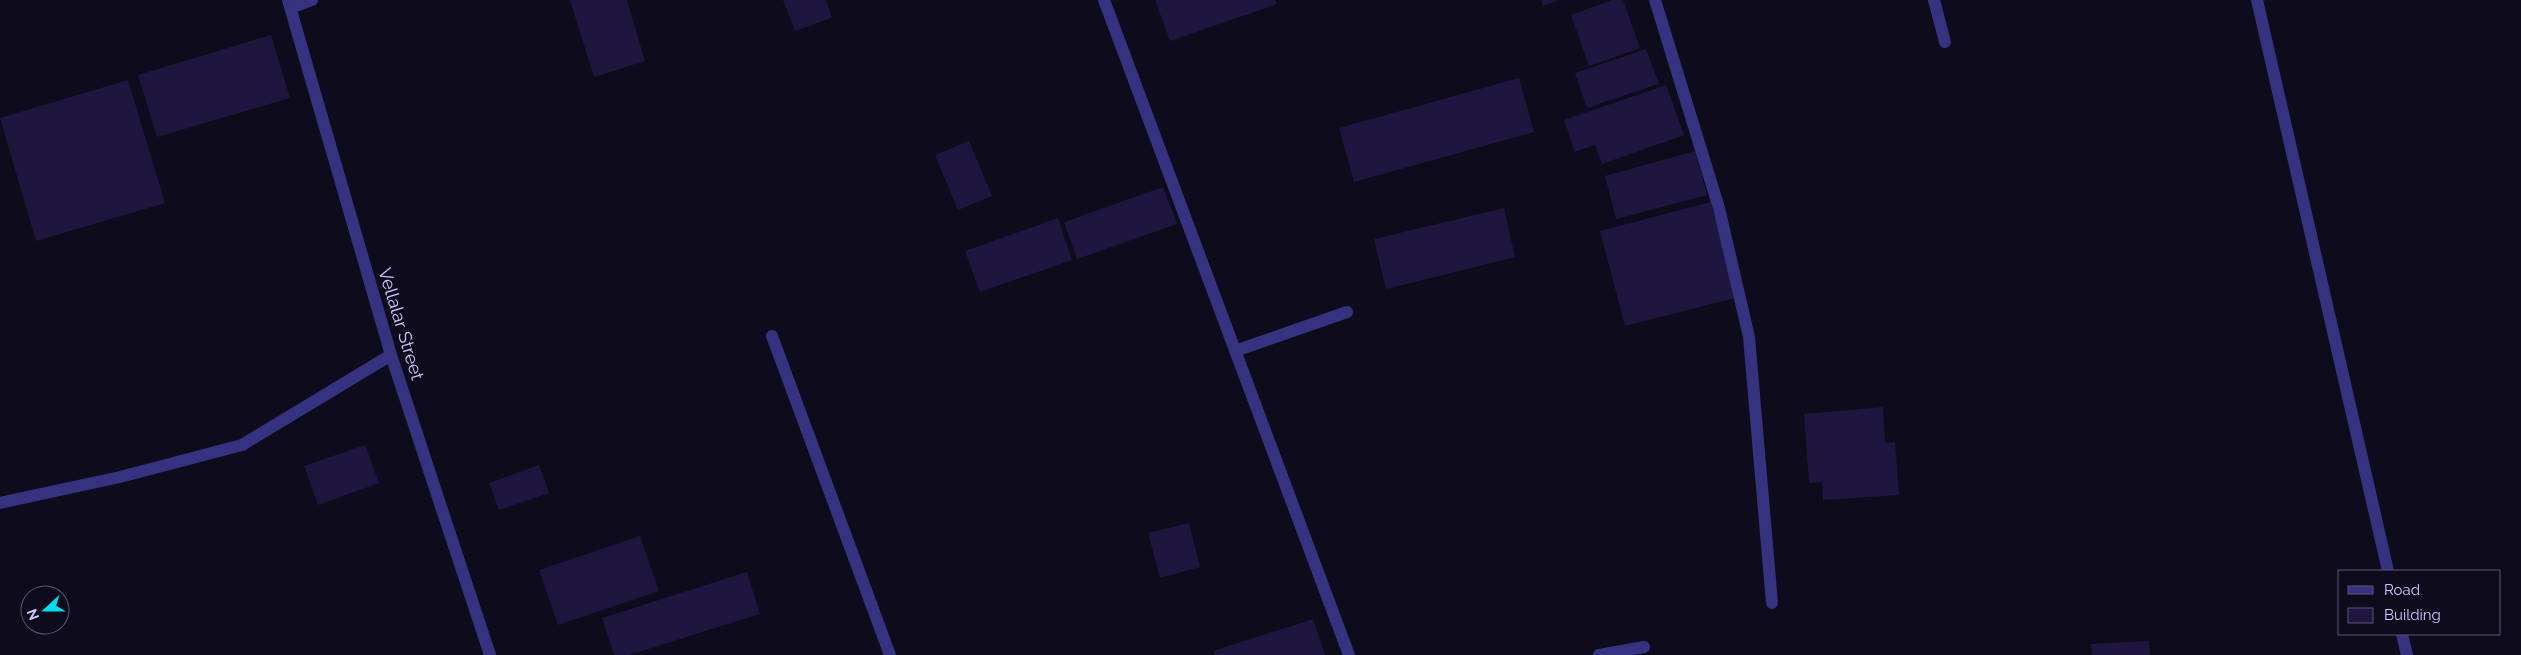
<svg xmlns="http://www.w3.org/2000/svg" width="2521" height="655" viewBox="0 0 2521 655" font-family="Raleway,sans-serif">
<rect width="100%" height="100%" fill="#0e0b1d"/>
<!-- building -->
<path fill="#1e163f" d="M570,0H627L645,61L594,77Z
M783,0H826L832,18L795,31Z
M1155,0H1275L1277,4L1170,41Z
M1541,0H1559L1543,6Z
M1612,0H1623L1640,48L1589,66L1571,15Z
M271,35L290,98L157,137L138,75Z
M1646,49L1659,84L1587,108L1575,73Z
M1519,78L1534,132L1354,182L1339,128Z
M128,80L165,203L36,241L0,118Z
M1666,85L1684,135L1602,164L1595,145L1575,152L1564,120Z
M969,141L992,196L958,210L935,155Z
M1695,151L1707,195L1616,219L1605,176Z
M1163,187L1177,224L1077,259L1064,222Z
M1711,202L1735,298L1625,326L1600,231Z
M1504,208L1515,257L1386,289L1374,239Z
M1058,218L1072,260L980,292L965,251Z
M1883,407L1885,443L1895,442L1899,495L1823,500L1822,482L1809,483L1804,414Z
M365,445L379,483L318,505L304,466Z
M539,465L549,493L499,510L489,483Z
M1189,523L1200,567L1160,578L1148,533Z
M640,536L659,591L558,625L539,570Z
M747,572L760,614L629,655H614L602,618Z
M1313,619L1325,655H1215L1213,651Z
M2149,641L2150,655H2092L2091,644Z"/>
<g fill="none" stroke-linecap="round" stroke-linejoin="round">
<!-- minor -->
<path stroke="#35337f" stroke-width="12" d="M288,0L391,355L490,655
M1104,0L1349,655
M1655,0L1719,208L1749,337L1772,603
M1934,0L1945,42
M2257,0L2388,571
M291,8L312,0
M772,336L890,655
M1235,351L1347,312
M0,503L120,477L242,445L391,355
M2402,634L2407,655
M1599,655L1644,647"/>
</g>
<g text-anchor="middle" stroke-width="4.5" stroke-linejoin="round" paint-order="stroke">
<!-- street labels -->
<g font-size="18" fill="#cdc7ff" stroke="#0e0b1d">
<text transform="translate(401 324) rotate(73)" y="6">Vellalar Street</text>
</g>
</g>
<!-- legend -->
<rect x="2338" y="570" width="162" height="65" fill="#0e0b1d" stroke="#5a5677"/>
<rect x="2348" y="586" width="25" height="8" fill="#35337f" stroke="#5a5677"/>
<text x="2384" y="595" font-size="15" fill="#cdc7ff">Road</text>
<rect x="2348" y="608" width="25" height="15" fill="#1e163f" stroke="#5a5677"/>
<text x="2384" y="620" font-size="15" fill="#cdc7ff">Building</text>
<!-- north arrow -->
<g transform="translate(45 610) rotate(249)"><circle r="24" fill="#0e0b1d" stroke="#5a5677"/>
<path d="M0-4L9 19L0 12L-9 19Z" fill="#00ddf2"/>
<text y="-8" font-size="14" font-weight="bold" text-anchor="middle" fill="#cdc7ff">N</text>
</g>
</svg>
